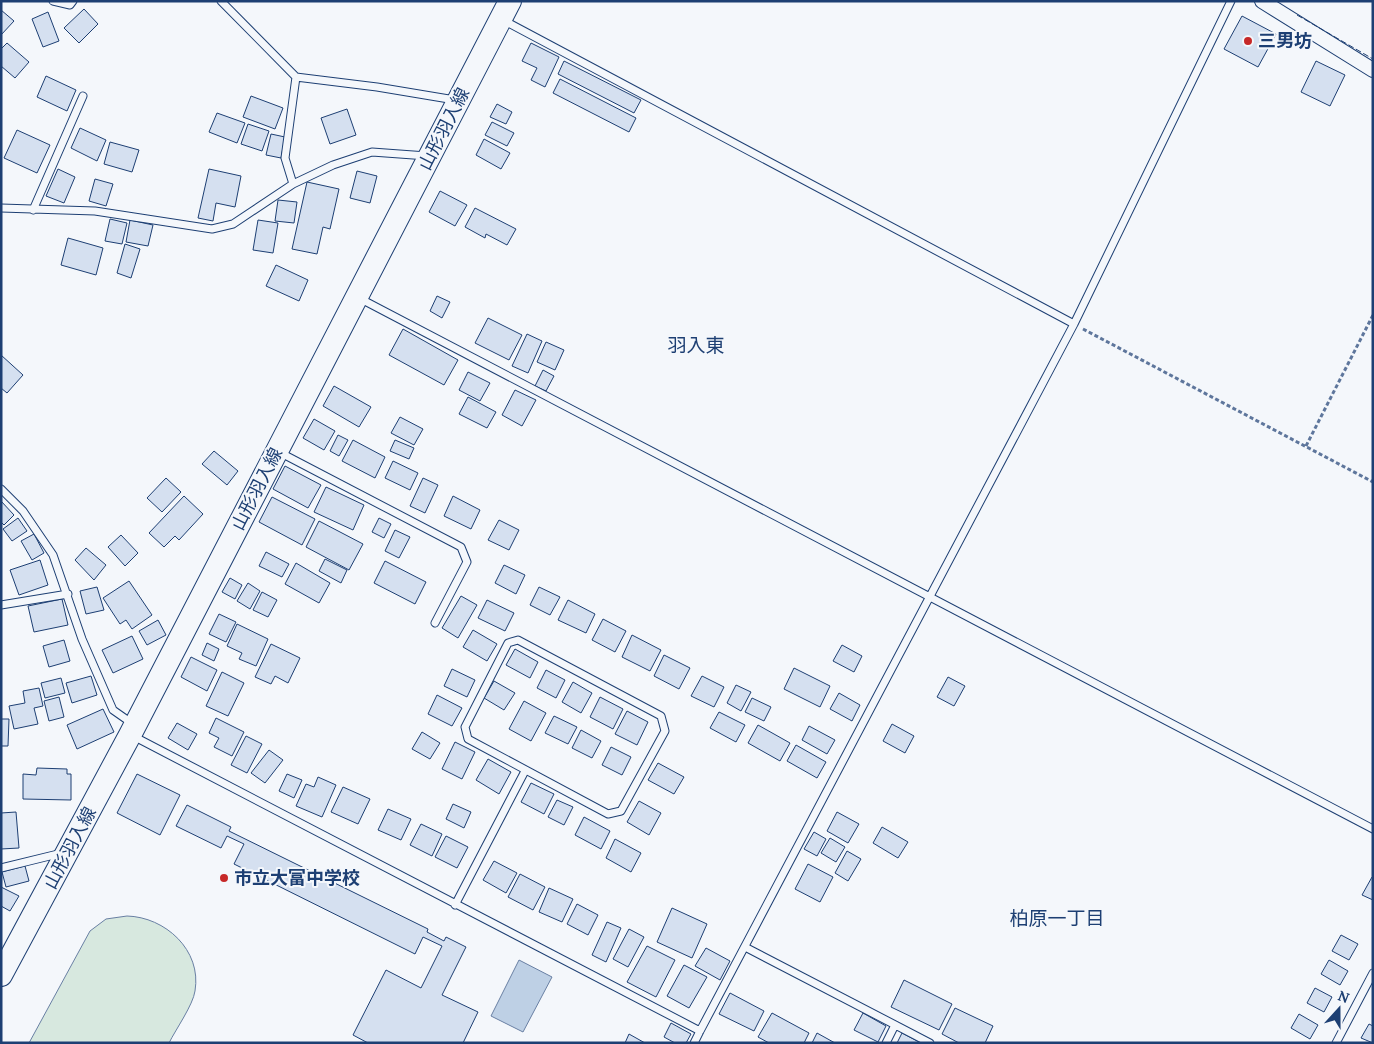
<svg xmlns="http://www.w3.org/2000/svg" width="1374" height="1044" viewBox="0 0 1374 1044" font-family="Lora,'Noto Sans JP',serif">
<rect width="100%" height="100%" fill="#f4f7fb"/>
<!-- green -->
<path fill="#d7e8df" stroke="#687fa3" d="M127,916C165,917 202,950 195,991C193,1005 176,1029 169,1043H29L90,931L106,919Z"/>
<!-- water -->
<path fill="#bed0e5" stroke="#687fa3" d="M519,960L552,977L523,1032L491,1016Z"/>
<!-- building -->
<path fill="#d5e0f0" stroke="#1d3f73" d="M84,9L98,24L79,43L64,28Z
M1,10L14,21L1,35Z
M48,12L59,41L43,47L32,19Z
M1242,16L1276,34L1258,67L1224,49Z
M7,43L29,62L15,78L1,66V49Z
M531,43L559,57L545,87L531,80L537,68L522,61Z
M564,61L641,100L634,113L558,74Z
M1316,61L1345,75L1330,106L1301,92Z
M46,76L76,90L67,111L37,97Z
M560,79L636,118L629,132L553,93Z
M251,96L283,108L275,129L243,117Z
M497,104L512,112L506,124L490,117Z
M347,109L356,135L330,144L321,118Z
M217,113L245,123L237,143L209,132Z
M492,122L514,133L507,146L485,135Z
M248,124L269,131L262,151L241,144Z
M80,128L106,140L97,161L71,148Z
M17,130L50,145L37,173L4,158Z
M271,134L285,137L281,158L266,155Z
M484,139L510,153L501,169L476,155Z
M110,142L139,150L132,172L104,164Z
M58,169L75,177L64,203L46,196Z
M209,169L241,176L235,207L216,203L213,221L198,218Z
M357,171L377,176L370,203L350,198Z
M95,179L113,184L106,206L89,201Z
M307,182L339,189L330,229L323,227L317,254L292,249Z
M440,191L467,205L455,226L429,212Z
M278,200L297,202L294,223L275,221Z
M475,208L516,229L507,245L486,234L485,238L465,227Z
M110,219L127,223L122,244L105,241Z
M130,220L153,225L148,246L126,242Z
M258,220L278,223L273,253L253,250Z
M68,238L103,248L96,275L61,265Z
M125,244L140,249L131,278L117,273Z
M276,265L308,280L299,301L266,286Z
M437,296L450,302L442,318L430,311Z
M488,318L522,335L509,360L475,343Z
M403,329L458,360L444,385L389,355Z
M527,334L542,341L528,373L512,366Z
M546,342L564,350L555,370L537,362Z
M1,355L23,375L7,393L1,388Z
M543,370L554,376L546,391L535,386Z
M468,372L490,383L480,401L459,390Z
M334,386L371,407L359,427L323,406Z
M515,390L536,400L522,426L502,415Z
M468,397L496,412L487,428L459,414Z
M400,417L423,429L414,445L391,433Z
M314,419L335,431L324,450L303,438Z
M338,435L348,440L339,456L330,451Z
M353,440L385,457L375,478L342,461Z
M395,440L414,448L409,459L390,451Z
M214,451L238,471L227,485L202,464Z
M393,461L418,473L410,490L385,478Z
M285,466L321,485L308,508L273,489Z
M166,478L181,492L162,512L147,498Z
M423,478L438,485L425,513L410,506Z
M326,487L364,505L353,530L314,512Z
M184,496L203,514L179,540L175,536L164,547L149,533Z
M453,496L480,510L471,529L444,516Z
M272,497L315,519L302,545L259,522Z
M1,501L14,515L4,525L1,522Z
M18,518L27,531L12,541L3,529Z
M379,518L391,524L384,538L372,532Z
M499,520L519,530L509,550L488,540Z
M319,521L363,544L349,570L306,547Z
M395,530L410,537L399,558L385,551Z
M34,534L44,553L32,560L21,541Z
M121,535L138,553L125,566L108,547Z
M86,548L106,565L94,580L75,560Z
M266,552L289,564L282,577L259,566Z
M325,559L347,570L341,583L319,571Z
M40,560L48,585L19,595L10,570Z
M385,561L426,582L415,604L374,583Z
M296,563L330,583L319,603L285,584Z
M504,565L525,575L516,594L495,583Z
M230,578L242,585L235,599L222,592Z
M129,581L152,615L132,629L126,620L120,624L103,598Z
M248,583L260,591L250,609L237,601Z
M97,587L104,610L86,614L80,591Z
M539,587L560,597L550,615L530,605Z
M262,592L277,600L268,617L253,610Z
M461,596L477,605L458,638L442,628Z
M62,599L68,625L34,632L28,606Z
M487,600L514,613L505,631L478,618Z
M568,600L595,614L586,633L558,620Z
M219,614L236,622L226,642L209,634Z
M603,619L626,631L615,652L592,640Z
M158,620L166,635L147,645L139,631Z
M237,624L268,639L256,666L239,659L242,653L227,646Z
M473,630L497,644L487,661L463,647Z
M632,635L661,650L650,671L622,657Z
M132,636L143,659L113,673L102,650Z
M64,640L70,661L49,667L43,646Z
M207,643L219,649L214,661L202,655Z
M271,644L300,658L288,683L275,676L271,684L255,677Z
M842,645L862,656L854,672L833,661Z
M515,649L538,662L530,678L506,665Z
M664,655L690,668L679,689L654,676Z
M191,657L217,670L207,691L181,677Z
M794,668L830,686L820,707L784,689Z
M452,669L475,680L467,697L444,686Z
M546,670L565,680L556,698L537,688Z
M222,672L244,683L228,716L206,706Z
M91,676L97,695L72,703L66,683Z
M702,676L724,687L714,707L691,696Z
M948,677L965,686L954,706L937,697Z
M61,678L65,693L45,698L41,683Z
M494,681L515,693L504,710L484,698Z
M573,682L592,693L581,713L562,702Z
M736,685L751,692L741,711L727,703Z
M39,688L43,706L34,708L38,724L14,729L9,706L25,703L23,691Z
M839,693L860,705L852,721L830,709Z
M437,695L462,708L452,726L428,714Z
M59,697L64,717L49,721L44,701Z
M600,697L623,709L613,729L590,717Z
M752,698L771,707L764,721L745,712Z
M524,701L546,713L531,741L509,729Z
M103,709L114,732L77,749L67,725Z
M627,711L648,722L637,745L615,734Z
M719,712L745,725L736,742L710,728Z
M554,716L577,727L568,744L545,733Z
M216,718L244,732L232,756L214,747L219,738L209,733Z
M1,719H9L8,746H1Z
M177,723L197,734L188,750L168,738Z
M892,724L914,736L905,753L883,741Z
M758,725L790,743L780,761L748,743Z
M809,726L835,740L827,754L802,740Z
M581,730L601,741L592,758L572,748Z
M422,732L440,743L430,759L412,749Z
M246,736L262,744L247,773L231,765Z
M455,742L475,752L462,779L442,769Z
M796,745L826,762L817,778L787,761Z
M611,747L631,757L622,775L602,765Z
M269,750L283,760L265,783L251,773Z
M488,759L511,772L499,794L476,780Z
M658,763L684,777L674,794L648,780Z
M37,768L67,769V774H71V800L23,799V774L36,775Z
M137,774L180,795L160,835L117,813Z
M287,774L302,780L294,798L279,791Z
M318,777L336,785L322,817L296,806L306,784L314,787Z
M531,783L554,794L544,814L521,802Z
M343,787L370,799L358,824L331,812Z
M557,800L573,807L564,825L548,817Z
M639,801L661,813L649,835L627,822Z
M453,804L471,812L464,828L446,819Z
M187,805L231,827L229,831L428,929L427,932L444,941L446,937L466,947L442,995L478,1012L463,1043H368L353,1035L386,970L421,988L442,946L423,937L415,954L234,864L244,844L227,836L221,848L176,826Z
M388,809L411,819L401,840L378,830Z
M16,812L19,848L1,849V813Z
M837,812L859,824L848,843L827,831Z
M584,817L610,831L601,849L575,835Z
M421,824L442,834L432,856L410,845Z
M882,827L908,842L898,858L873,843Z
M814,832L826,839L817,856L804,849Z
M446,836L468,847L457,868L435,857Z
M830,838L845,847L836,862L821,853Z
M615,839L641,853L631,872L606,858Z
M847,851L861,859L848,881L835,873Z
M494,861L517,873L506,893L483,880Z
M808,864L833,877L820,902L795,889Z
M25,866L29,881L6,887L2,872Z
M520,874L545,887L533,910L508,897Z
M1372,877H1373V900L1362,895Z
M1,887L19,896L10,911L1,906Z
M549,888L573,899L562,922L539,912Z
M577,904L598,915L588,935L567,924Z
M672,908L707,924L692,958L657,942Z
M607,922L621,928L606,962L592,955Z
M629,929L644,937L628,967L613,959Z
M1341,935L1358,944L1349,960L1332,951Z
M647,946L675,960L656,997L627,982Z
M706,948L730,961L720,980L695,966Z
M1329,960L1348,971L1340,985L1321,974Z
M684,965L707,977L689,1008L667,996Z
M904,980L952,1004L939,1030L891,1007Z
M1315,988L1332,997L1324,1012L1307,1003Z
M730,993L764,1011L754,1031L719,1014Z
M955,1008L993,1026L985,1043H959L942,1034Z
M772,1013L809,1033L804,1043H769L758,1037Z
M863,1013L886,1026L878,1042L854,1030Z
M1299,1014L1318,1025L1310,1039L1291,1028Z
M671,1023L691,1034L686,1043H675L664,1037Z
M1369,1024L1373,1026V1043L1361,1038Z
M817,1033L835,1043H812Z
M902,1033L921,1043H897Z
M629,1034L645,1043H625Z"/>
<g fill="none" stroke-linecap="round" stroke-linejoin="round">
<defs>
<path id="lane" d="M53,1L70,5L73,1
M221,1L296,77L377,87L455,100
M503,20L1074,324
M293,184L285,158L296,77
M1,208L95,211L212,229L233,224L293,184L333,165L372,152L427,156
M33,210L83,96
M359,298L1373,829
M279,452L461,547L467,562L435,623
M1,489L23,511L53,555L82,639L113,710L133,724
M1,605L68,594
M518,640L661,716L665,731L621,811L608,814L468,739L465,727L508,643Z
M133,736L700,1031L694,1043
M1,868L62,853
M455,905L525,771
M745,947L930,1043
M700,1031L1074,324L1231,1
M886,1043L895,1025
M1336,1043L1373,973"/>
<path id="street" d="M1262,1L1373,70"/>
<path id="primary" d="M1,975L130,735L510,1"/>
</defs>
<!-- lane casing -->
<use href="#lane" stroke="#1d3f73" stroke-width="9"/>
<!-- street casing -->
<use href="#street" stroke="#1d3f73" stroke-width="16"/>
<!-- primary casing -->
<use href="#primary" stroke="#1d3f73" stroke-width="24"/>
<!-- path -->
<path stroke="#5e769c" stroke-width="3" stroke-dasharray="4 2.5" stroke-linecap="butt" d="M1083,329L1373,482
M1306,446L1373,315"/>
<!-- lane -->
<use href="#lane" stroke="#f4f7fb" stroke-width="7"/>
<!-- street -->
<use href="#street" stroke="#f4f7fb" stroke-width="14"/>
<!-- primary -->
<use href="#primary" stroke="#f4f7fb" stroke-width="22"/>
<!-- fence -->
<path stroke="#1d3f73" stroke-width="1" stroke-dasharray="6 2.5" stroke-linecap="butt" d="M1297,15L1373,59"/>
</g>
<!-- markers -->
<g fill="#c62828" stroke="#f4f7fb" stroke-width="2">
<circle cx="1248" cy="41" r="5"/>
<circle cx="224" cy="878" r="5"/>
</g>
<g text-anchor="middle" stroke-width="4" stroke-linejoin="round" paint-order="stroke">
<!-- poi labels -->
<g font-size="18" font-weight="bold" fill="#1d3f73" stroke="#f4f7fb" text-anchor="start">
<text x="1258" y="47">三男坊</text>
<text x="234" y="884">市立大富中学校</text>
</g>
<!-- street labels -->
<g font-size="18" fill="#1d3f73" stroke="#f4f7fb">
<text transform="translate(444 129) rotate(-63)" y="6">山形羽入線</text>
<text transform="translate(257 489) rotate(-63)" y="6">山形羽入線</text>
<text transform="translate(70 848) rotate(-62)" y="6">山形羽入線</text>
</g>
<!-- neighbourhood labels -->
<g font-size="19" fill="#1d3f73" stroke="#f4f7fb">
<text x="696" y="352">羽入東</text>
<text x="1057" y="925">柏原一丁目</text>
</g>
</g>
<!-- border -->
<rect width="1374" height="1044" fill="none" stroke="#1d3f73" stroke-width="5"/>
<!-- north arrow -->
<g transform="translate(1339 1009) rotate(21)" stroke="#f4f7fb" stroke-width="4" paint-order="stroke">
<path d="M0-4L9 19L0 12L-9 19Z" fill="#1d3f73"/>
<text y="-8" font-size="14" font-weight="bold" text-anchor="middle" fill="#1d3f73">N</text>
</g>
</svg>
